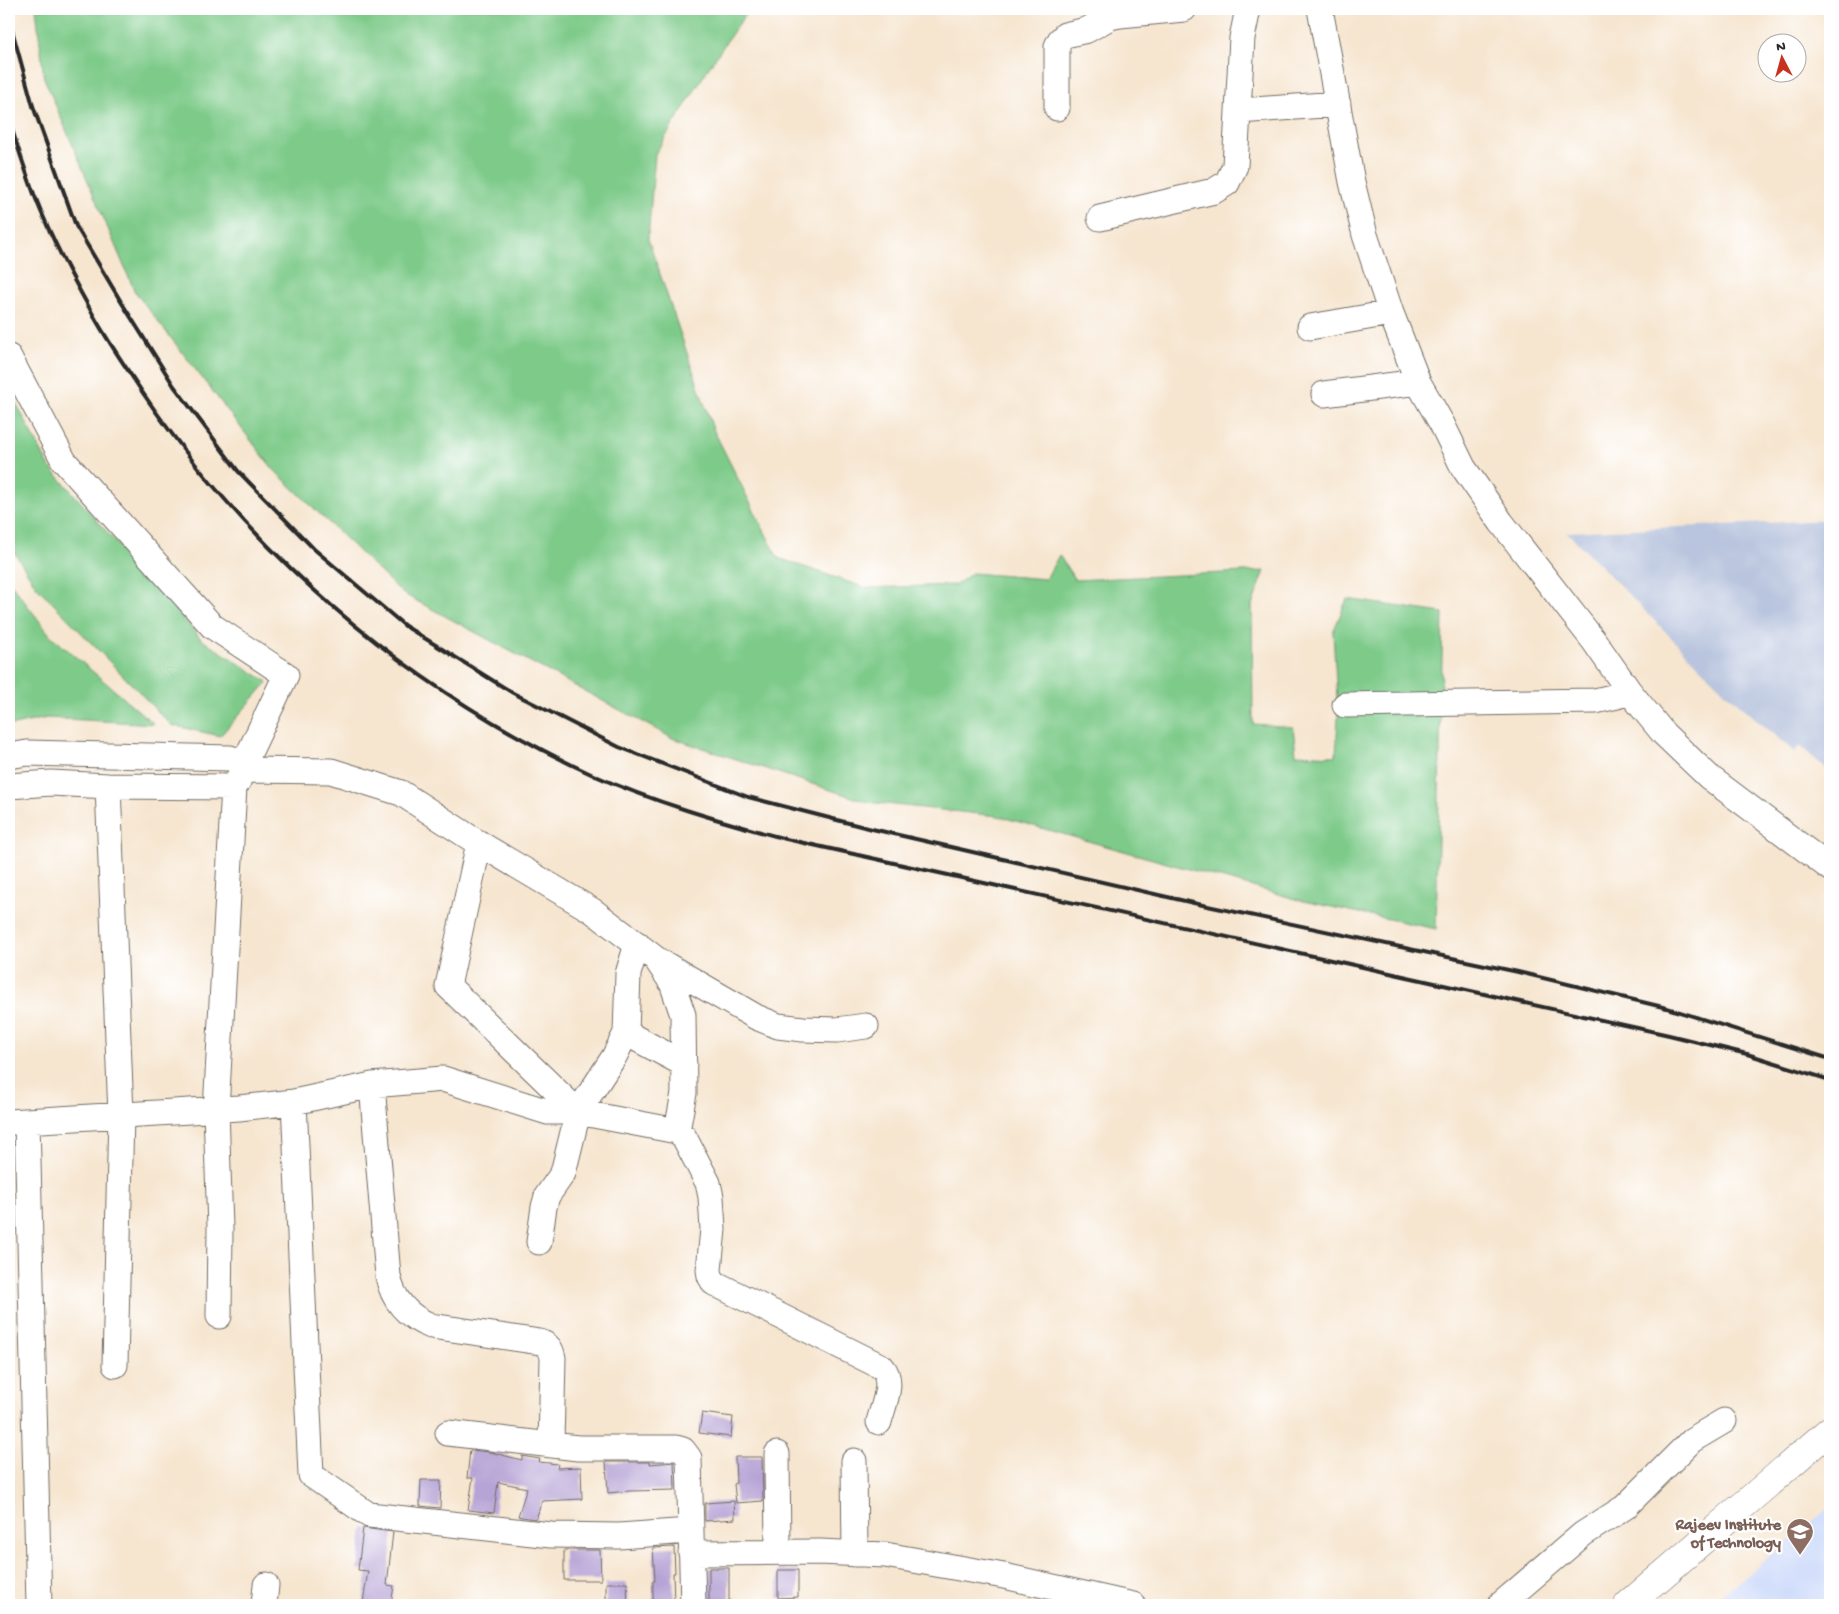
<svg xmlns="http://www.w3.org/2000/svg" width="1839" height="1614" viewBox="0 0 1839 1614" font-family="'Gochi Hand',sans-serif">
<rect width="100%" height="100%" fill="#fff"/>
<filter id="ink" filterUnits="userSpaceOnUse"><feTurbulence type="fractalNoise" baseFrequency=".02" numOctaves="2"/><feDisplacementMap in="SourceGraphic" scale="10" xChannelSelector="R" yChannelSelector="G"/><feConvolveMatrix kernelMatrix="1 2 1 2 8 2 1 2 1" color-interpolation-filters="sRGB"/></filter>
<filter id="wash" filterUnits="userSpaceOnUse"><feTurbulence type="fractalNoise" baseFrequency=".0096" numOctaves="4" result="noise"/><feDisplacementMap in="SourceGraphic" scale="20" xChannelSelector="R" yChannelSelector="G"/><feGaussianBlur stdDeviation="1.12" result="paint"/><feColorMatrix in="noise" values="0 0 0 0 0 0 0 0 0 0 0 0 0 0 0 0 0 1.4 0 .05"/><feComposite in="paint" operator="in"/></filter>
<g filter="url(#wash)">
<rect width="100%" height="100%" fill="#f6e5cf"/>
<!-- built -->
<path fill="#cedbfa" d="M1830,1507V1605H1710Z"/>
<!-- industrial -->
<path fill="#b9c5de" d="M1830,520V772L1800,746L1794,752L1725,692L1567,532Z"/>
<!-- green -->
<path fill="#7dca89" stroke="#547a5a" d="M36,9H749L711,64L655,154L648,239L713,429L778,558L866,588L956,585L972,573L1046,579L1059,555L1075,580L1265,571L1252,605L1253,724L1293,727L1296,754L1336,756L1338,716L1333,632L1347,599L1443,613L1436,929L1303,901L998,816L867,802L672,738L402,593L274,470L135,292L44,78Z
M9,389L49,466L202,640L268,682L220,736L171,725L36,586L9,544Z
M9,581L50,635L154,724L47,718L9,726Z"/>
<g id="blocks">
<!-- building -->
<path fill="#b7a4d6" d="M702,1413L733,1417L731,1437L699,1433Z
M470,1450L490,1452L522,1460V1456L527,1457L540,1459L539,1462L558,1464L557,1468L581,1467L582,1499L542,1501L536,1519L522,1517L518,1516L527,1488L498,1482L494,1513L468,1510L473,1478H467Z
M735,1457H762L763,1501L736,1503L734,1484L736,1483Z
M606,1462H650V1464L674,1462L675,1490L629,1491L608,1493Z
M421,1480H441L440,1508L420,1506Z
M734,1501L735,1519L705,1521V1503Z
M363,1528L393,1532L387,1585L394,1586L391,1605L363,1602L368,1571L358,1570Z
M674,1547L675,1573H673L674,1605H653V1581H655L653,1548Z
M564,1550H600L601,1580H564Z
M709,1568H729V1605H709Z
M778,1570H798V1597L778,1598Z
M606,1583H627L628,1605H606Z"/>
</g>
</g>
<g filter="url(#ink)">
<use href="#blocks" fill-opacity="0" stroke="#726c64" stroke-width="1"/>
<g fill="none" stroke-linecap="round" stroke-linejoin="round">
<defs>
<path id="minor" d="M1320,9L1352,182L1365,235L1391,313L1418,382L1442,424L1463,467L1501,522L1594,641L1629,691L1664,734L1709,777L1830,868
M1057,108V46L1060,40L1065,35L1087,30L1110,17L1120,15L1184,9
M1239,111L1338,104
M1100,218L1214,191L1227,183L1235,166L1242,38L1248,9
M1310,327L1391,313
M9,357L64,461L212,626L286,675L241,770L238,782L234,787L108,786L51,783L9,786
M1324,394L1418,382
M1345,705L1595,701L1617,696L1629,691
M9,756L27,753L230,758L237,761L241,770
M241,770L331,771L401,793L472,839L593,911L656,959L672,983L683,1015L684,1093L677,1131
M108,786L121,1115L115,1365
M479,843L448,986L578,1112
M661,962L756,1017L778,1026L803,1029L837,1030L866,1026
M626,1033L684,1064
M372,1085L388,1276C393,1301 408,1317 431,1326L540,1342C549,1345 551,1349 553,1358L551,1445
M294,1102L311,1475L369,1515L551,1535L619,1536L690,1531
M27,1121L39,1605
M9,1122L239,1108L294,1102L372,1085L443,1079L548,1112H578L677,1131L684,1137L708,1183L711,1197L713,1229L709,1270L710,1276L714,1283L882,1367C895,1381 883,1406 879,1422
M539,1242L544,1207L547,1196L563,1173L578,1112L614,1057L626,1033L628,974L637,944
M219,1316L220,1228L216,1110L234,787
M448,1433L578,1448H676L683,1450L689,1458L693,1605
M777,1454L778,1552
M854,1461L855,1554
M691,1553L820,1552L885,1555L1004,1576L1133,1605
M264,1605L266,1585
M1500,1605L1583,1534L1625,1507L1692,1440L1724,1421"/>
<path id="highway" d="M1628,1605L1830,1430"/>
</defs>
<!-- minor casing -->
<use href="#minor" stroke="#726c64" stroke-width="27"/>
<!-- highway casing -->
<use href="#highway" stroke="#726c64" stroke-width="29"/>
<!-- minor -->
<use href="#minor" stroke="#fff" stroke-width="25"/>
<!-- highway -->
<use href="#highway" stroke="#fff" stroke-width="28"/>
<!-- rail -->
<path stroke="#2b2b2b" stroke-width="4" d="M9,19L33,106L76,226L120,300L174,386L238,471L314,549L405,626L513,693L619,747L748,797L868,828L1198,904L1518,972L1667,1008L1830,1059
M9,120C17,145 25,170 34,194C49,233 69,272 90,309C102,332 117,354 131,375C243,548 404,687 591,774C653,802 720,821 786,839L1669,1035L1747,1054L1830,1080"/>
</g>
</g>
<!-- icons -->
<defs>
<symbol id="university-pin" viewBox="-11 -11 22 30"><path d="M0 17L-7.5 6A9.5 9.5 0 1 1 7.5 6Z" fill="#8d6e63" stroke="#fff"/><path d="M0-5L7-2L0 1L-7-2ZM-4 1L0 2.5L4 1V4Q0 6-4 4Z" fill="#fff"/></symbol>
</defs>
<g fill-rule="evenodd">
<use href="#university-pin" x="1784" y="1516" width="32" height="43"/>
</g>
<g text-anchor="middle" stroke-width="4.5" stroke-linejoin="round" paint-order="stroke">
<!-- education labels -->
<g font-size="16" font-weight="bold" fill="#785e54" stroke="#fff" text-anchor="end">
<text x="1781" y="1529">Rajeev Institute<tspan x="1781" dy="18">of Technology</tspan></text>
</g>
</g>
<!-- margin -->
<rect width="1839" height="1614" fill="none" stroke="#fff" stroke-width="30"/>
<!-- north arrow -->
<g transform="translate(1782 58) rotate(354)"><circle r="24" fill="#ffffff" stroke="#aaaaaa"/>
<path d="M0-4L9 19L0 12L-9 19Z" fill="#c8321e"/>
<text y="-8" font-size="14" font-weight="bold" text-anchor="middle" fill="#2b2b2b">N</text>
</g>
</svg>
